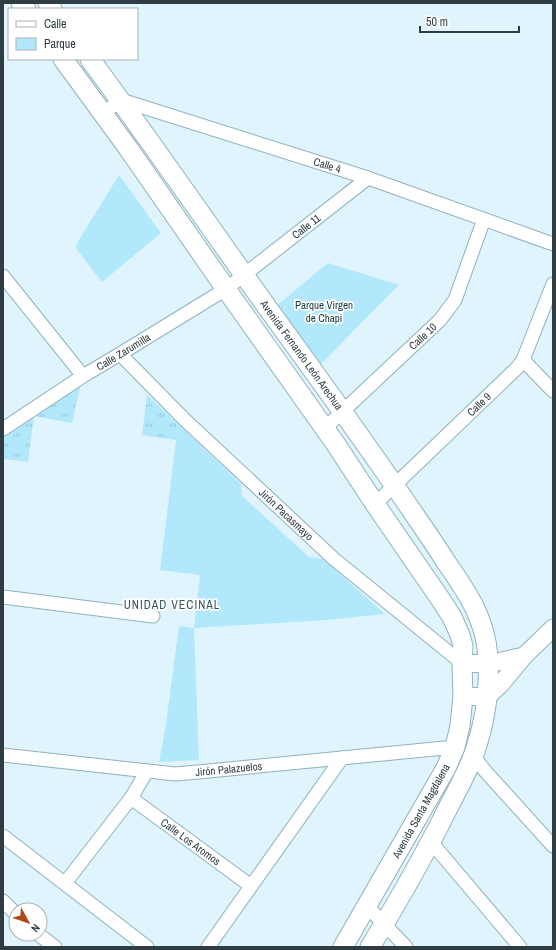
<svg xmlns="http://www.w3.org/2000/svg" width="556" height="950" viewBox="0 0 556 950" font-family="'Archivo Narrow',sans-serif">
<defs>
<pattern id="grass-tufts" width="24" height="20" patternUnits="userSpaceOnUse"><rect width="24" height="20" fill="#b2e8fc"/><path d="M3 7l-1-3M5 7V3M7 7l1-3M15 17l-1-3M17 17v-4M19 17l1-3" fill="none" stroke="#99c8d9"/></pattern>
</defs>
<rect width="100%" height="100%" fill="#dff4fc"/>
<!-- grass -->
<path fill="url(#grass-tufts)" d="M81,383L72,423L34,416L28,462L3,459V437Z
M147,395L178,424L176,440L142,435Z"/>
<!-- green -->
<path fill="#b2e8fc" d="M119,175L161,233L102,282L78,251L76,248L77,243Z
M328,263L399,285L318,367L275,307Z
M178,424L241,484L242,496L309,557L323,559L385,614L327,620L194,628L199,760L159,762L166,724L179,626L194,628L200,575L160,570Z"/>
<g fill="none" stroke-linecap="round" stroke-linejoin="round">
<defs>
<g id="minor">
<path id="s1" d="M102,114L121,100L368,178L553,244"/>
<path d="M3,276L83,376"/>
<path id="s2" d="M120,354L185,420L334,559L462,663"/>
<path d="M523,360L553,391"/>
<path id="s3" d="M325,428L440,320L455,300L484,219"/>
<path id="s4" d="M3,429L83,376L120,354L226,289L368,178"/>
<path id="s5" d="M375,504L517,368L523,360L553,284"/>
<path d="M3,597L153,616"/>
<path id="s6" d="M3,755L175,774L198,772L455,747"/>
<path d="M473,756L486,772L553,846"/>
<path id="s7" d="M131,798L251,886"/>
<path d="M3,836L147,947"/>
<path d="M431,842L520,947"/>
<path d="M65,883L131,798L147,771"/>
<path d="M3,901L16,914"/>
<path d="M367,906L406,947"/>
<path d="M38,934L55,947"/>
<path d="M208,947L342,758"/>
</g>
<path id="tertiary" d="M462,663L488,664L524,656
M463,696L487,697L500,685L524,656L553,628"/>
<g id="secondary">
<path d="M21,3L26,9"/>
<path d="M48,3L52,9"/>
<path d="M63,59L128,148L226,289L335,443L375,504L441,600L452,617L460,635L463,646L462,663L463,696L460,726L455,747L446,768L343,947"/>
<path id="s8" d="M90,59C152,143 211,229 272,314C320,380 368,446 414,514C425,530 436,546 446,562C467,592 485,618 488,656C490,689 485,723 474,754C465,778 451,801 440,824C418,866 395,907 370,947"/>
</g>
</defs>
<!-- minor casing -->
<use href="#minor" stroke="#8fb1be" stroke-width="15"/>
<!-- tertiary casing -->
<use href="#tertiary" stroke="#8fb1be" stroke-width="19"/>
<!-- secondary casing -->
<use href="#secondary" stroke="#8fb1be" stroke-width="21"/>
<!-- minor -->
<use href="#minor" stroke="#fff" stroke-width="13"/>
<!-- tertiary -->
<use href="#tertiary" stroke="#fff" stroke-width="17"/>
<!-- secondary -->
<use href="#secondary" stroke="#fff" stroke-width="19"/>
</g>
<g text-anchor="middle" stroke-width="3.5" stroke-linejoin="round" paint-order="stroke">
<!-- street labels -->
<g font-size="11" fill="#2f3d42" stroke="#fff">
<text dy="4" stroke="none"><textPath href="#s1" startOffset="240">Calle 4</textPath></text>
<text dy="4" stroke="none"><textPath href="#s4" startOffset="365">Calle 11</textPath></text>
<text dy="4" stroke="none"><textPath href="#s3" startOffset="134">Calle 10</textPath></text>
<text dy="4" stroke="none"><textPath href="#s4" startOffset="143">Calle Zarumilla</textPath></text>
<text dy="4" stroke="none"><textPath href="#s8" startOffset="364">Avenida Fernando León Arechua</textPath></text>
<text dy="4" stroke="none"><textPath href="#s5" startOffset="144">Calle 9</textPath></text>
<text dy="4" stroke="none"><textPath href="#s2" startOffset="231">Jirón Pacasmayo</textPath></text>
<text dy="4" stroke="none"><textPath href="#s6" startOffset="227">Jirón Palazuelos</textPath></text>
<text transform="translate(421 811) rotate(-61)" y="4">Avenida Santa Magdalena</text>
<text dy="4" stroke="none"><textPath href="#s7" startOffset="74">Calle Los Aromos</textPath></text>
</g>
<!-- park labels -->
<g font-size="11" fill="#153742" stroke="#fff">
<text x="324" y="309">Parque Virgen<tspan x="324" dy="13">de Chapi</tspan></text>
</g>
<!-- neighbourhood labels -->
<g font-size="12" letter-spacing="1" fill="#34535f" stroke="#fff">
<text x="172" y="609">UNIDAD VECINAL</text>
</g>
</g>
<!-- border -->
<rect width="556" height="950" fill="none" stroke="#2f3d42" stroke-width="8"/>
<!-- legend -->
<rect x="8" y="8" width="130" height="52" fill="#ffffff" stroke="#acb1b3"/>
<rect x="16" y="21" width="20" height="6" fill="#ffffff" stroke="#acb1b3"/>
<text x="44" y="28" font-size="12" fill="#2f3d42">Calle</text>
<rect x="16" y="38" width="20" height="12" fill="#b2e8fc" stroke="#acb1b3"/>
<text x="44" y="48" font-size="12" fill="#2f3d42">Parque</text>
<!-- north arrow -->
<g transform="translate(28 922) rotate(130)"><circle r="19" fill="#ffffff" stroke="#acb1b3"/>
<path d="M0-3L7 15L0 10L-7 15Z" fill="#ac4816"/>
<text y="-6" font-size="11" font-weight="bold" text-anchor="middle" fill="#2f3d42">N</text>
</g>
<!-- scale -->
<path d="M420 26v6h99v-6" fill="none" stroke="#2f3d42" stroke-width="2"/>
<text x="426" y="26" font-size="12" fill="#2f3d42" stroke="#ffffff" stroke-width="3" paint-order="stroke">50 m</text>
</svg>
